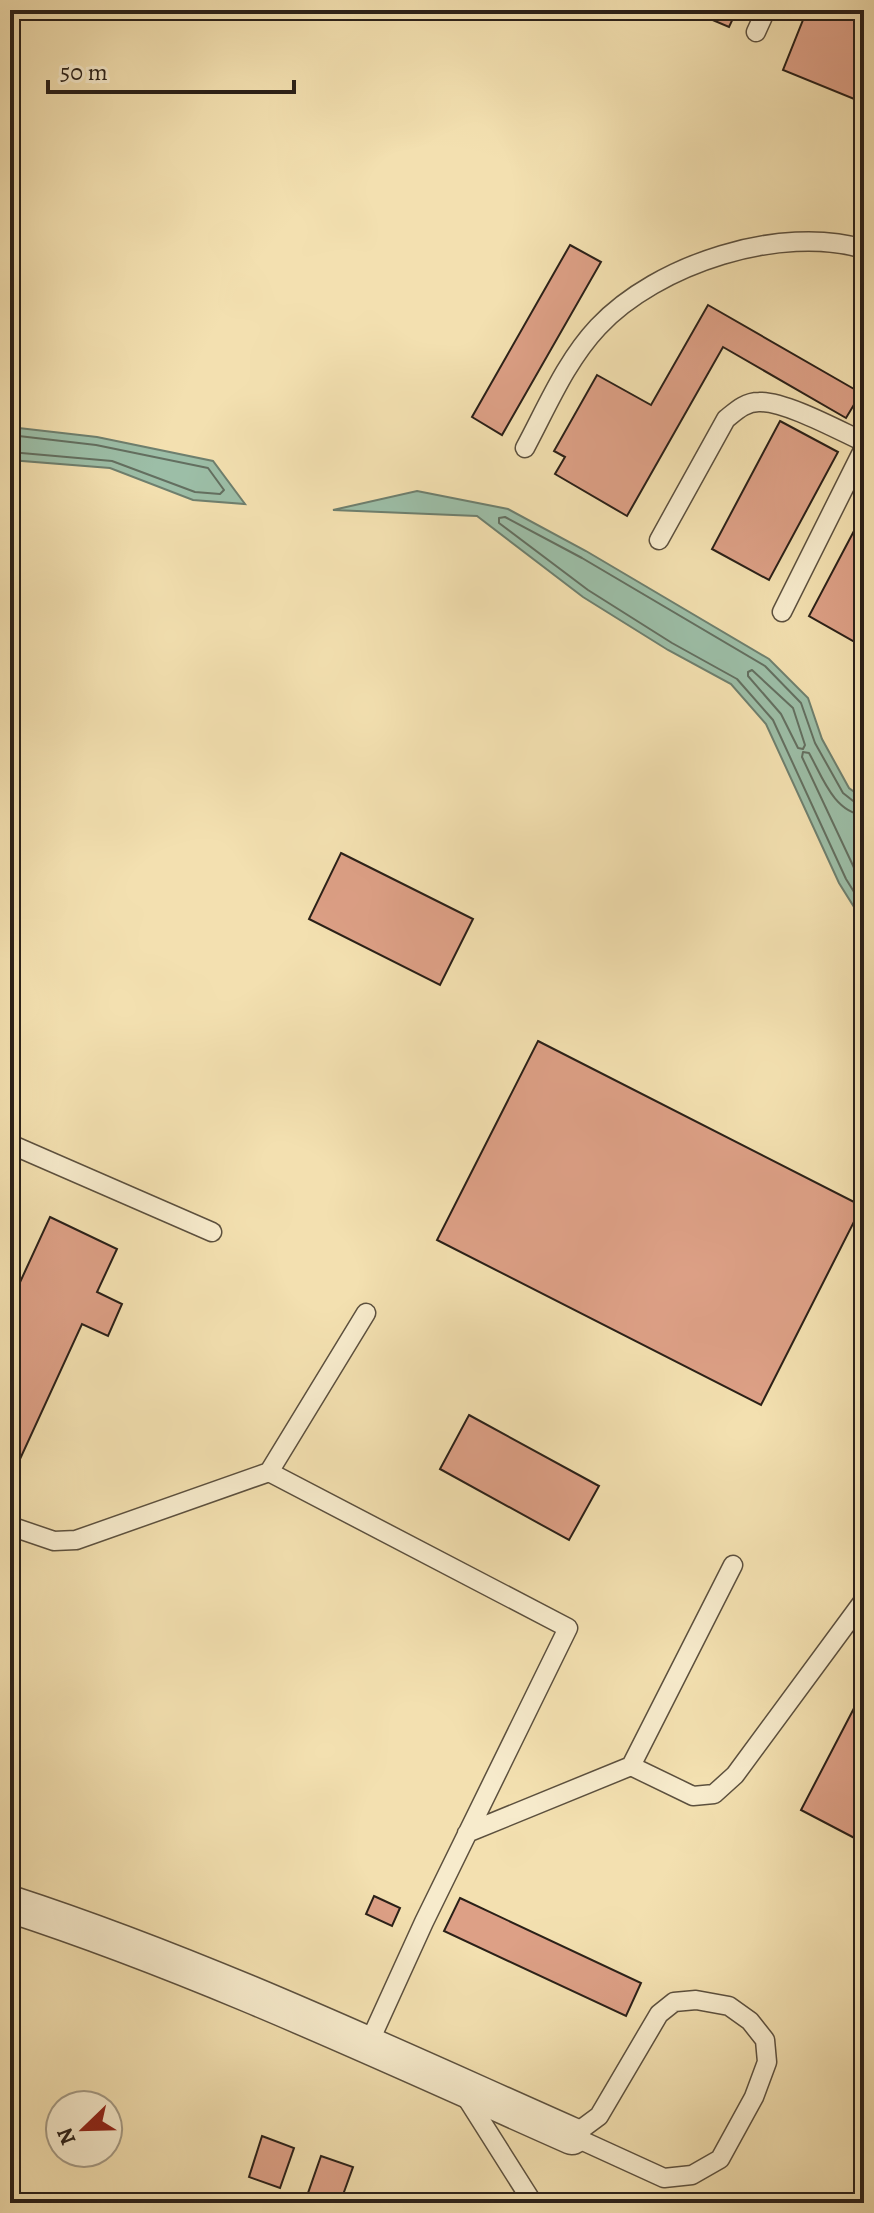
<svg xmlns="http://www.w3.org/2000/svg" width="874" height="2213" viewBox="0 0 874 2213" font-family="Alegreya,serif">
<rect width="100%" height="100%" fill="#f3e0b0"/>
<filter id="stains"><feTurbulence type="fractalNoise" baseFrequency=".0025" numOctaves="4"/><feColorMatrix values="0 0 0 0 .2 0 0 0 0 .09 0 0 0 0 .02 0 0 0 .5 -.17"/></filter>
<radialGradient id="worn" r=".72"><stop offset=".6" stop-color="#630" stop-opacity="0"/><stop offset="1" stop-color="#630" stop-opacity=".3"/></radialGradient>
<!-- water -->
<path fill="#9cbea7" stroke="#6e7f6e" stroke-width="2" d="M10,427L97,437L213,461L245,504L193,500L110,468L10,460Z
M417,491L508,509L586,551L769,659L808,698L822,739L849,788L864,799V923L839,883L766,724L731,684L668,650L583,597L477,516L333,510Z"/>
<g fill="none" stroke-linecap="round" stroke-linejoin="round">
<!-- shore -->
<path stroke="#636f60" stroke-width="2" d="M10,435L96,445L208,468L224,490L220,494L195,492L112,461L10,452
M752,670L793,708L805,745L803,749L798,748L781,714L748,676V672Z
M864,805L857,804L843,793L815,743L801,703L765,666L582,558L505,517L499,518V523L588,590L672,643L737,679L773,720L846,879L864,908
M864,815C834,813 822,776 809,753L803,752L802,757L864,889"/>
</g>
<!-- building -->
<path fill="#dda086" stroke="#2a2018" stroke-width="2" d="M689,10H737L729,27Z
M807,10H864V103L783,70Z
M570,245L601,262L502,435L472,417Z
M708,305L861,393L846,418L723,347L627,516L555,474L565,457L554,451L597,375L651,405Z
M780,421L838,452L769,580L712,549Z
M864,512V642L862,646L809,616Z
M341,853L473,919L440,985L309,919Z
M538,1041L862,1206L761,1405L437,1240Z
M50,1217L117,1249L97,1292L122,1304L108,1336L82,1324L15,1470L10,1468V1304Z
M469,1415L599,1486L569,1540L440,1469Z
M864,1689V1843L801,1810Z
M374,1896L400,1908L392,1926L366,1914Z
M460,1898L641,1983L626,2016L444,1931Z
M262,2136L294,2148L280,2188L249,2177Z
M321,2156L353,2167L340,2203H327L307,2196Z"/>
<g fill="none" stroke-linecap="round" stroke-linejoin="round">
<defs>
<path id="service" d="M756,32L766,10
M525,448C547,407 566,361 598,327C657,264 781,224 864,249
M659,540L726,419C736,411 745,402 759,402C785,401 838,430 864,442
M782,612L864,448
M10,1144L212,1232
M269,1472L568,1628L424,1922L368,2045
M10,1526L54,1541L76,1540L269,1472L366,1313
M631,1766L693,1796L714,1794L735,1775L864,1600
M467,1833L631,1766L733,1565
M696,2000L729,2006L750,2021L765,2040L767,2062L754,2097L720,2159L692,2175L664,2178L572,2136L599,2116L659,2014L674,2002Z
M464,2094L533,2203"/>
<path id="minor" d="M10,1904C203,1967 387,2054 572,2136"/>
</defs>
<!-- service casing -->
<use href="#service" stroke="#5c503e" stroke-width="21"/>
<!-- minor casing -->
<use href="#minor" stroke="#5c503e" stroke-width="39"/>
<!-- service -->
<use href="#service" stroke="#f7ebcc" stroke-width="18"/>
<!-- minor -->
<use href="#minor" stroke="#f7ebcc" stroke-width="36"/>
</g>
<!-- margin -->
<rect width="874" height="2213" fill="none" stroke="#f3e0b0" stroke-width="40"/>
<rect x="12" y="12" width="850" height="2189" fill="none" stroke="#2a2018" stroke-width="4"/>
<rect x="20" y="20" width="834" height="2173" fill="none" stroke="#2a2018" stroke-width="2"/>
<!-- north arrow -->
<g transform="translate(84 2129) rotate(247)"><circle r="38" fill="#f7ebcc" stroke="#a59a84" stroke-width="2"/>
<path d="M0-6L14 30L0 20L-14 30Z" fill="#8f2418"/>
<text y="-12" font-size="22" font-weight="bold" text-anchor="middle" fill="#2a2018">N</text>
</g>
<!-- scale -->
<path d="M48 80v12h246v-12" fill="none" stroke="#2a2018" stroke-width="4"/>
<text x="60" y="80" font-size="24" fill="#2a2018" stroke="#f7ebcc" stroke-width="6" paint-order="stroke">50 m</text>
<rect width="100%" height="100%" filter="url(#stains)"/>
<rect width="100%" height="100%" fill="url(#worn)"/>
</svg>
